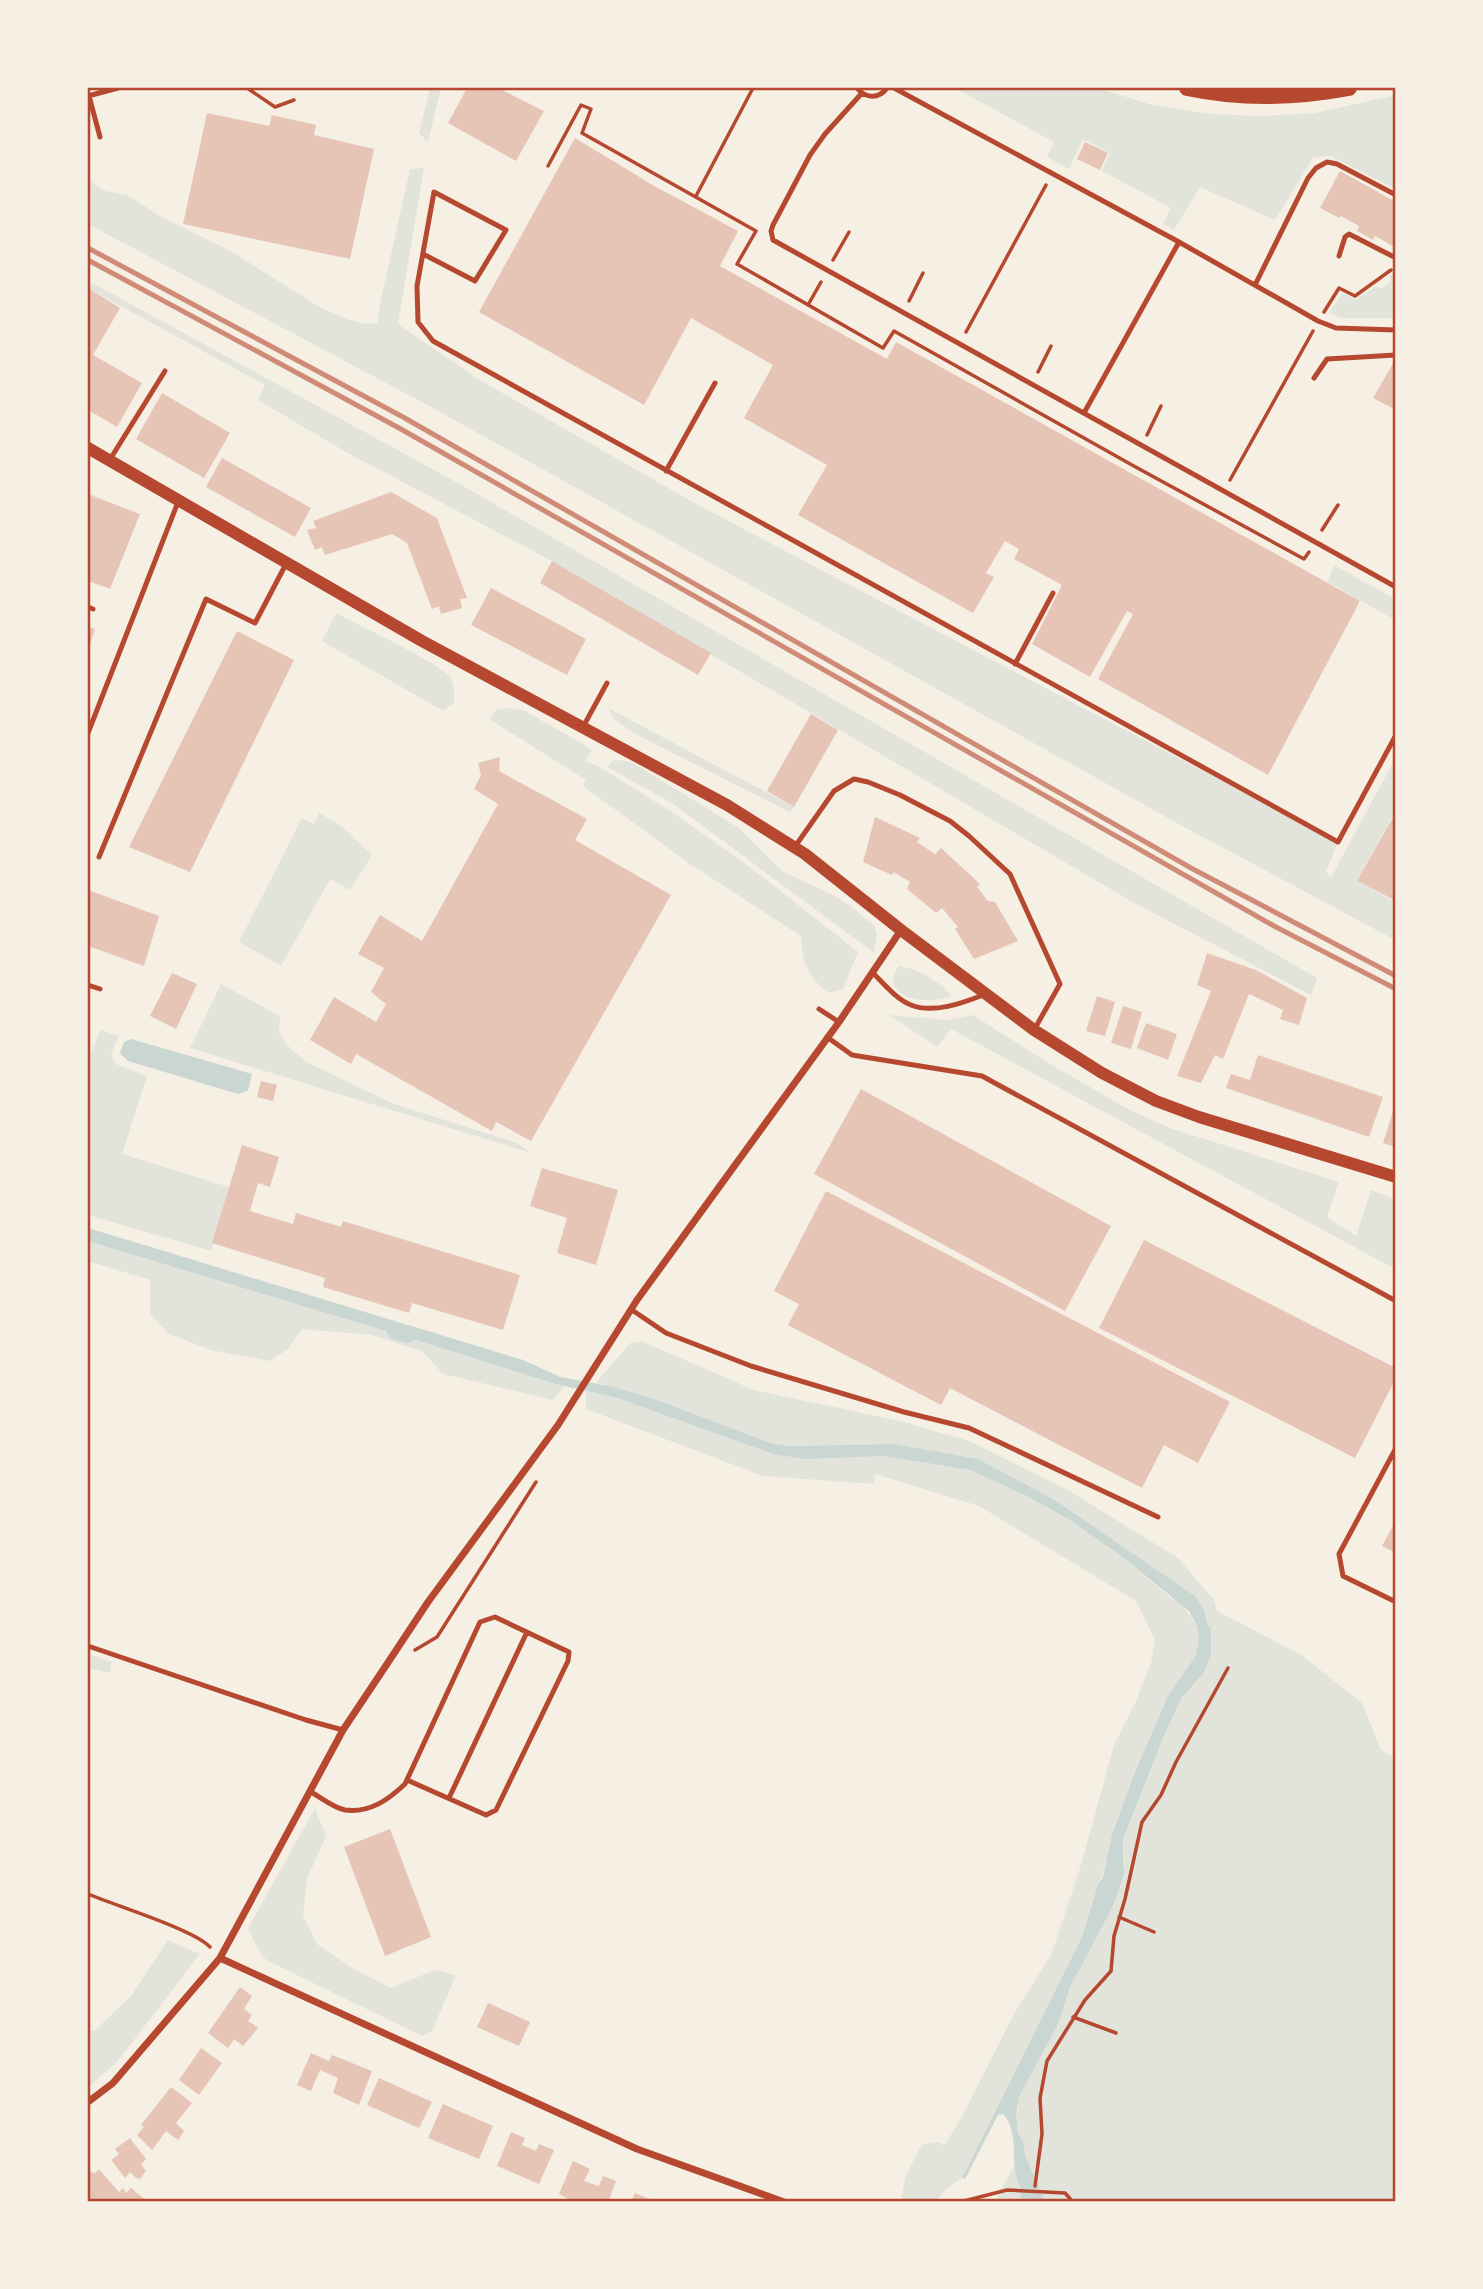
<svg xmlns="http://www.w3.org/2000/svg" width="1483" height="2289" viewBox="0 0 1483 2289" font-family="'Fira Sans Condensed',sans-serif">
<rect width="100%" height="100%" fill="#f6efe4"/>
<!-- green -->
<path fill="#e2e4dc" d="M430,88H441L428,142L419,133Z
M955,88H1098L1149,104L1172,108L1209,114L1262,116L1315,113L1395,95V189L1331,156L1313,158L1275,220L1200,187L1174,230L1163,224L1171,208L1102,171L1110,153L1083,139L1069,169L1047,157L1054,142Z
M424,168L398,324L478,379L698,505L1338,842L1326,872L1331,877L1395,759V812L1357,881L1395,902V940L1186,828L431,407L88,224V180L105,191L127,195L160,216L229,250L321,308L350,320L366,324L378,323L380,304L410,169Z
M1395,272V318H1340L1329,313L1343,293L1356,300L1376,286L1380,289L1391,282L1389,276Z
M88,284L96,285L458,483L1317,978L1311,995L1136,904L552,561L346,452L258,400L265,385L88,288Z
M1334,565L1395,599V620L1328,582Z
M336,613C356,624 440,663 450,677C455,685 454,694 454,703L443,711L322,641Z
M510,708L523,710L583,744L592,751L585,761L596,765L669,810L746,864L858,952L843,989L829,993C807,977 802,962 801,936L690,864L583,786L586,780L489,719L496,710Z
M608,708L794,807L790,812L635,734L614,719Z
M614,759L633,763L739,828L782,871L835,896L852,907L874,926L877,934L874,953L672,803L607,767Z
M319,813L340,825L372,855L350,890L330,879L281,966L239,942L302,818L314,824Z
M899,966C916,968 942,982 951,996C930,1006 876,999 899,966Z
M221,984L280,1016L279,1033L287,1045L306,1062L394,1104L517,1143L531,1153L190,1048Z
M889,1015L946,1020L973,1015L1050,1064L1128,1109L1170,1128L1339,1182L1327,1217L1356,1236L1371,1190L1395,1199V1269L951,1029L937,1047Z
M100,1030L119,1036L111,1054L116,1064L147,1076L122,1154L229,1187L211,1251L88,1215V1062Z
M88,1241L231,1282L386,1331L390,1338L407,1343L416,1340L565,1386L553,1400L443,1374L422,1351L371,1335L302,1329L288,1349L270,1361L211,1350L169,1334L150,1314V1280L88,1261Z
M641,1341L754,1390L900,1421L969,1441L1066,1489L1178,1558L1214,1600L1217,1611L1300,1654L1362,1703L1381,1750L1395,1758V2201H995L1023,2149L1016,2121L1019,2097L1058,2024L1070,1987L1125,1865L1123,1839L1163,1738L1182,1697L1203,1674L1208,1627L1204,1609L1195,1596L1055,1500L978,1459L894,1444L789,1446L770,1443L614,1387L596,1383L630,1343Z
M586,1391L617,1398L773,1454L884,1456L970,1470L1029,1497L1068,1519L1120,1555L1171,1598L1182,1604L1197,1626L1199,1638L1196,1655L1167,1698L1135,1772L1082,1937L962,2178L945,2190L936,2201H910L901,2199L906,2175L922,2144L940,2142L944,2146L963,2115L1014,2014L1051,1955L1081,1865L1114,1745L1136,1701L1151,1663L1155,1640L1136,1601L979,1506L875,1474L874,1484L763,1476L586,1409Z
M88,1654L112,1662L110,1673L88,1668Z
M315,1808L326,1836L307,1879L303,1915L317,1944L349,1966L390,1988L435,1970L456,1975L432,2031L422,2036L266,1960L256,1946L248,1928Z
M168,1940L200,1954L117,2062L88,2087V2029L94,2031L131,1996Z"/>
<!-- water -->
<path fill="#c9d6d2" d="M131,1039L252,1074L248,1091L238,1094L128,1061L120,1053L124,1042Z
M88,1228L523,1360L560,1377L614,1387L657,1400L770,1443L789,1446L894,1444L978,1459L1055,1500L1195,1596L1204,1609L1208,1627H1211V1655L1203,1674L1182,1697L1163,1738L1123,1839L1124,1874L1113,1906L1070,1987L1058,2024L1019,2097L1016,2115L1018,2133L1023,2142L1025,2156L1045,2201H1027L1026,2198H1020C1023,2190 1018,2185 1016,2176C1012,2156 1018,2130 1003,2114L998,2115L965,2179L962,2178L1082,1937L1098,1885L1103,1877L1112,1835L1135,1772L1167,1698L1196,1655L1199,1638L1197,1626L1189,1611L1120,1555L1068,1519L1029,1497L970,1470L884,1456L805,1459L773,1454L617,1398L556,1384L416,1340L407,1343L390,1338L386,1331L88,1241Z"/>
<!-- building -->
<path fill="#e6c5b7" d="M467,88H498L544,111L516,161L448,123Z
M207,113L269,126L272,115L316,125L314,135L374,149L350,259L183,224Z
M575,138L656,187L738,231L720,266L887,359L896,342L1360,601L1268,775L1098,679L1133,614L1127,611L1090,677L1032,644L1062,585L1014,559L1019,549L1005,541L986,573L994,577L973,613L798,515L827,465L744,418L773,365L691,318L644,405L479,312Z
M1085,142L1108,153L1100,170L1077,159Z
M1340,171L1396,202V248L1375,236L1373,240L1357,231L1359,226L1341,216L1339,218L1320,208Z
M88,288L120,308L93,355L142,383L117,427L88,410Z
M1396,358V410L1373,398Z
M162,393L230,433L204,478L136,439Z
M222,458L311,508L295,537L206,487Z
M391,492L437,518L467,598L460,599L462,608L441,614L439,606L432,609L407,543L392,534L325,555L322,547L315,550L307,530L316,528L313,521Z
M88,494L140,514L110,589L88,581Z
M552,561L711,653L698,675L540,583Z
M491,588L586,639L567,675L471,625Z
M88,627L95,629L88,650Z
M237,631L294,660L190,872L129,847Z
M811,714L838,730L794,807L767,791Z
M500,757L499,771L587,819L575,840L671,895L531,1141L496,1122L492,1131L356,1054L351,1064L310,1040L334,997L376,1022L386,1004L371,992L384,968L358,954L380,915L422,941L498,804L474,789L481,775L478,763Z
M1396,812V901L1357,881Z
M875,817L920,838L917,842L935,854L941,848L980,884L977,887L988,901L995,902L1018,941L974,959L955,929L958,927L942,908L936,913L907,889L910,882L894,872L892,875L863,862Z
M88,890L159,916L144,966L88,946Z
M1207,953L1256,970L1307,998L1299,1025L1280,1019L1283,1010L1249,994L1223,1059L1215,1055L1201,1083L1177,1076L1211,991L1197,985Z
M172,973L197,984L176,1029L150,1016Z
M1097,996L1115,1002L1105,1036L1086,1031Z
M1123,1006L1142,1012L1131,1049L1111,1043Z
M1146,1023L1177,1034L1168,1060L1137,1048Z
M1258,1055L1383,1097L1369,1137L1226,1088L1231,1074L1250,1080Z
M261,1081L277,1085L273,1101L257,1097Z
M861,1089L1111,1226L1065,1311L814,1174Z
M1395,1105H1396V1147L1383,1143Z
M242,1145L279,1157L270,1187L258,1183L250,1211L293,1224L296,1213L341,1227L343,1221L520,1275L503,1330L412,1303L409,1313L323,1287L325,1278L212,1243Z
M542,1168L618,1190L596,1265L557,1253L567,1218L530,1206Z
M826,1191L1230,1402L1198,1463L1164,1445L1142,1488L950,1388L941,1405L788,1325L799,1304L774,1291Z
M1144,1240L1396,1368V1378L1355,1458L1099,1328Z
M1396,1520V1553L1382,1546Z
M390,1829L431,1937L385,1956L344,1847Z
M240,1987L252,1996L244,2009L252,2015L248,2021L258,2028L243,2046L234,2039L228,2048L208,2033Z
M488,2003L530,2022L519,2046L477,2027Z
M201,2048L222,2063L199,2095L179,2080Z
M311,2053L329,2061L332,2055L372,2071L359,2105L333,2093L338,2078L320,2070L311,2091L297,2085Z
M379,2078L432,2102L419,2128L367,2105Z
M171,2087L192,2103L176,2123L184,2131L178,2140L166,2131L152,2150L137,2135L144,2127L141,2125Z
M443,2104L493,2126L479,2159L428,2138Z
M511,2132L525,2138L522,2145L536,2151L539,2144L554,2150L539,2184L497,2166Z
M130,2138L146,2159L141,2164L146,2171L140,2179L136,2178L130,2172L125,2178L111,2160L119,2154L115,2149Z
M573,2161L590,2169L584,2181L599,2186L603,2176L616,2181L608,2202H574L559,2194Z
M99,2169L119,2192L123,2188L126,2193L131,2188L148,2202H112L110,2199L108,2202H92L88,2195V2175L92,2171L94,2174Z
M635,2193L649,2199L648,2202H631Z"/>
<g fill="none" stroke-linecap="round" stroke-linejoin="round">
<!-- path -->
<path stroke="#b5482f" stroke-width="3.5" d="M247,88L275,107L294,100
M548,166L581,105L591,109L582,133L756,231L737,264L883,348L894,331L1132,465L1304,559L1309,552
M696,196L753,88
M833,260L849,232
M909,301L923,273
M808,305L821,282
M1324,312L1339,288L1355,296L1391,270
M966,332L1046,185
M1038,372L1051,346
M1147,435L1161,406
M1230,480L1313,331
M1322,530L1338,505
M415,1650L437,1637L536,1482
M88,1894C114,1905 195,1930 210,1947
M1119,1917L1154,1932
M1073,2017L1116,2033
M1035,2186L1042,2134L1040,2098L1047,2061L1085,2000L1111,1971L1114,1936L1125,1899L1142,1822L1161,1795L1176,1762L1228,1668
M960,2202L1007,2190L1065,2193L1073,2202"/>
<!-- service -->
<path stroke="#b5482f" stroke-width="5" d="M857,88C866,99 879,99 887,88
M894,88L1179,242L1318,321L1336,328L1396,330
M862,93L825,134L810,155L773,225L771,231L773,240L1396,587
M88,96L118,88
M89,96L100,137
M423,254L475,281L506,230L434,192L417,286L418,322L433,341L1338,842L1396,735
M1339,256L1345,237L1349,234L1396,258
M1255,285L1308,178L1316,168L1327,162L1337,164L1396,195
M1314,378L1327,359L1396,355
M1084,413L1179,242
M109,461L165,371
M666,471L715,383
M88,607L93,609
M1015,664L1053,593
M583,727L607,683
M88,733L178,502
M794,848L834,791L854,779L868,782L900,795L950,821L969,836L1010,874L1060,984L1034,1030
M99,857L206,599L255,623L286,564
M872,972C883,983 896,999 911,1005C933,1014 963,1003 983,995
M88,985L100,989
M819,1009L839,1022
M827,1037L852,1055L982,1076L1396,1301
M632,1310L666,1333L751,1366L904,1412L969,1428L1158,1517
M1396,1448L1339,1554L1343,1576L1396,1602
M88,1646L306,1720L343,1730
M311,1792C320,1797 334,1808 345,1810C370,1813 388,1800 405,1784L480,1622L495,1617L569,1652L568,1661L496,1810L486,1815L407,1780
M449,1798L527,1632"/>
<!-- minor -->
<path stroke="#b5482f" stroke-width="7" d="M220,1958L637,2149L784,2202
M88,2102L113,2083L220,1958L343,1730L385,1667L428,1602L558,1425L637,1300L839,1022L901,930"/>
<!-- tertiary -->
<path stroke="#b5482f" stroke-width="12" d="M88,448L422,641L727,805L805,854L901,930L1034,1030L1102,1073L1156,1101L1199,1117L1396,1177"/>
<!-- primary -->
<path stroke="#b5482f" stroke-width="16" d="M1187,88C1239,99 1296,98 1349,88"/>
<!-- rail -->
<path stroke="#cf8b77" stroke-width="5" d="M88,248L403,417L1191,868L1396,976
M88,260L399,428L1274,926L1396,989"/>
</g>
<!-- border -->
<rect width="1483" height="2289" fill="none" stroke="#f6efe4" stroke-width="178"/>
<rect x="89" y="89" width="1305" height="2111" fill="none" stroke="#b5482f" stroke-width="2.5"/>
</svg>
